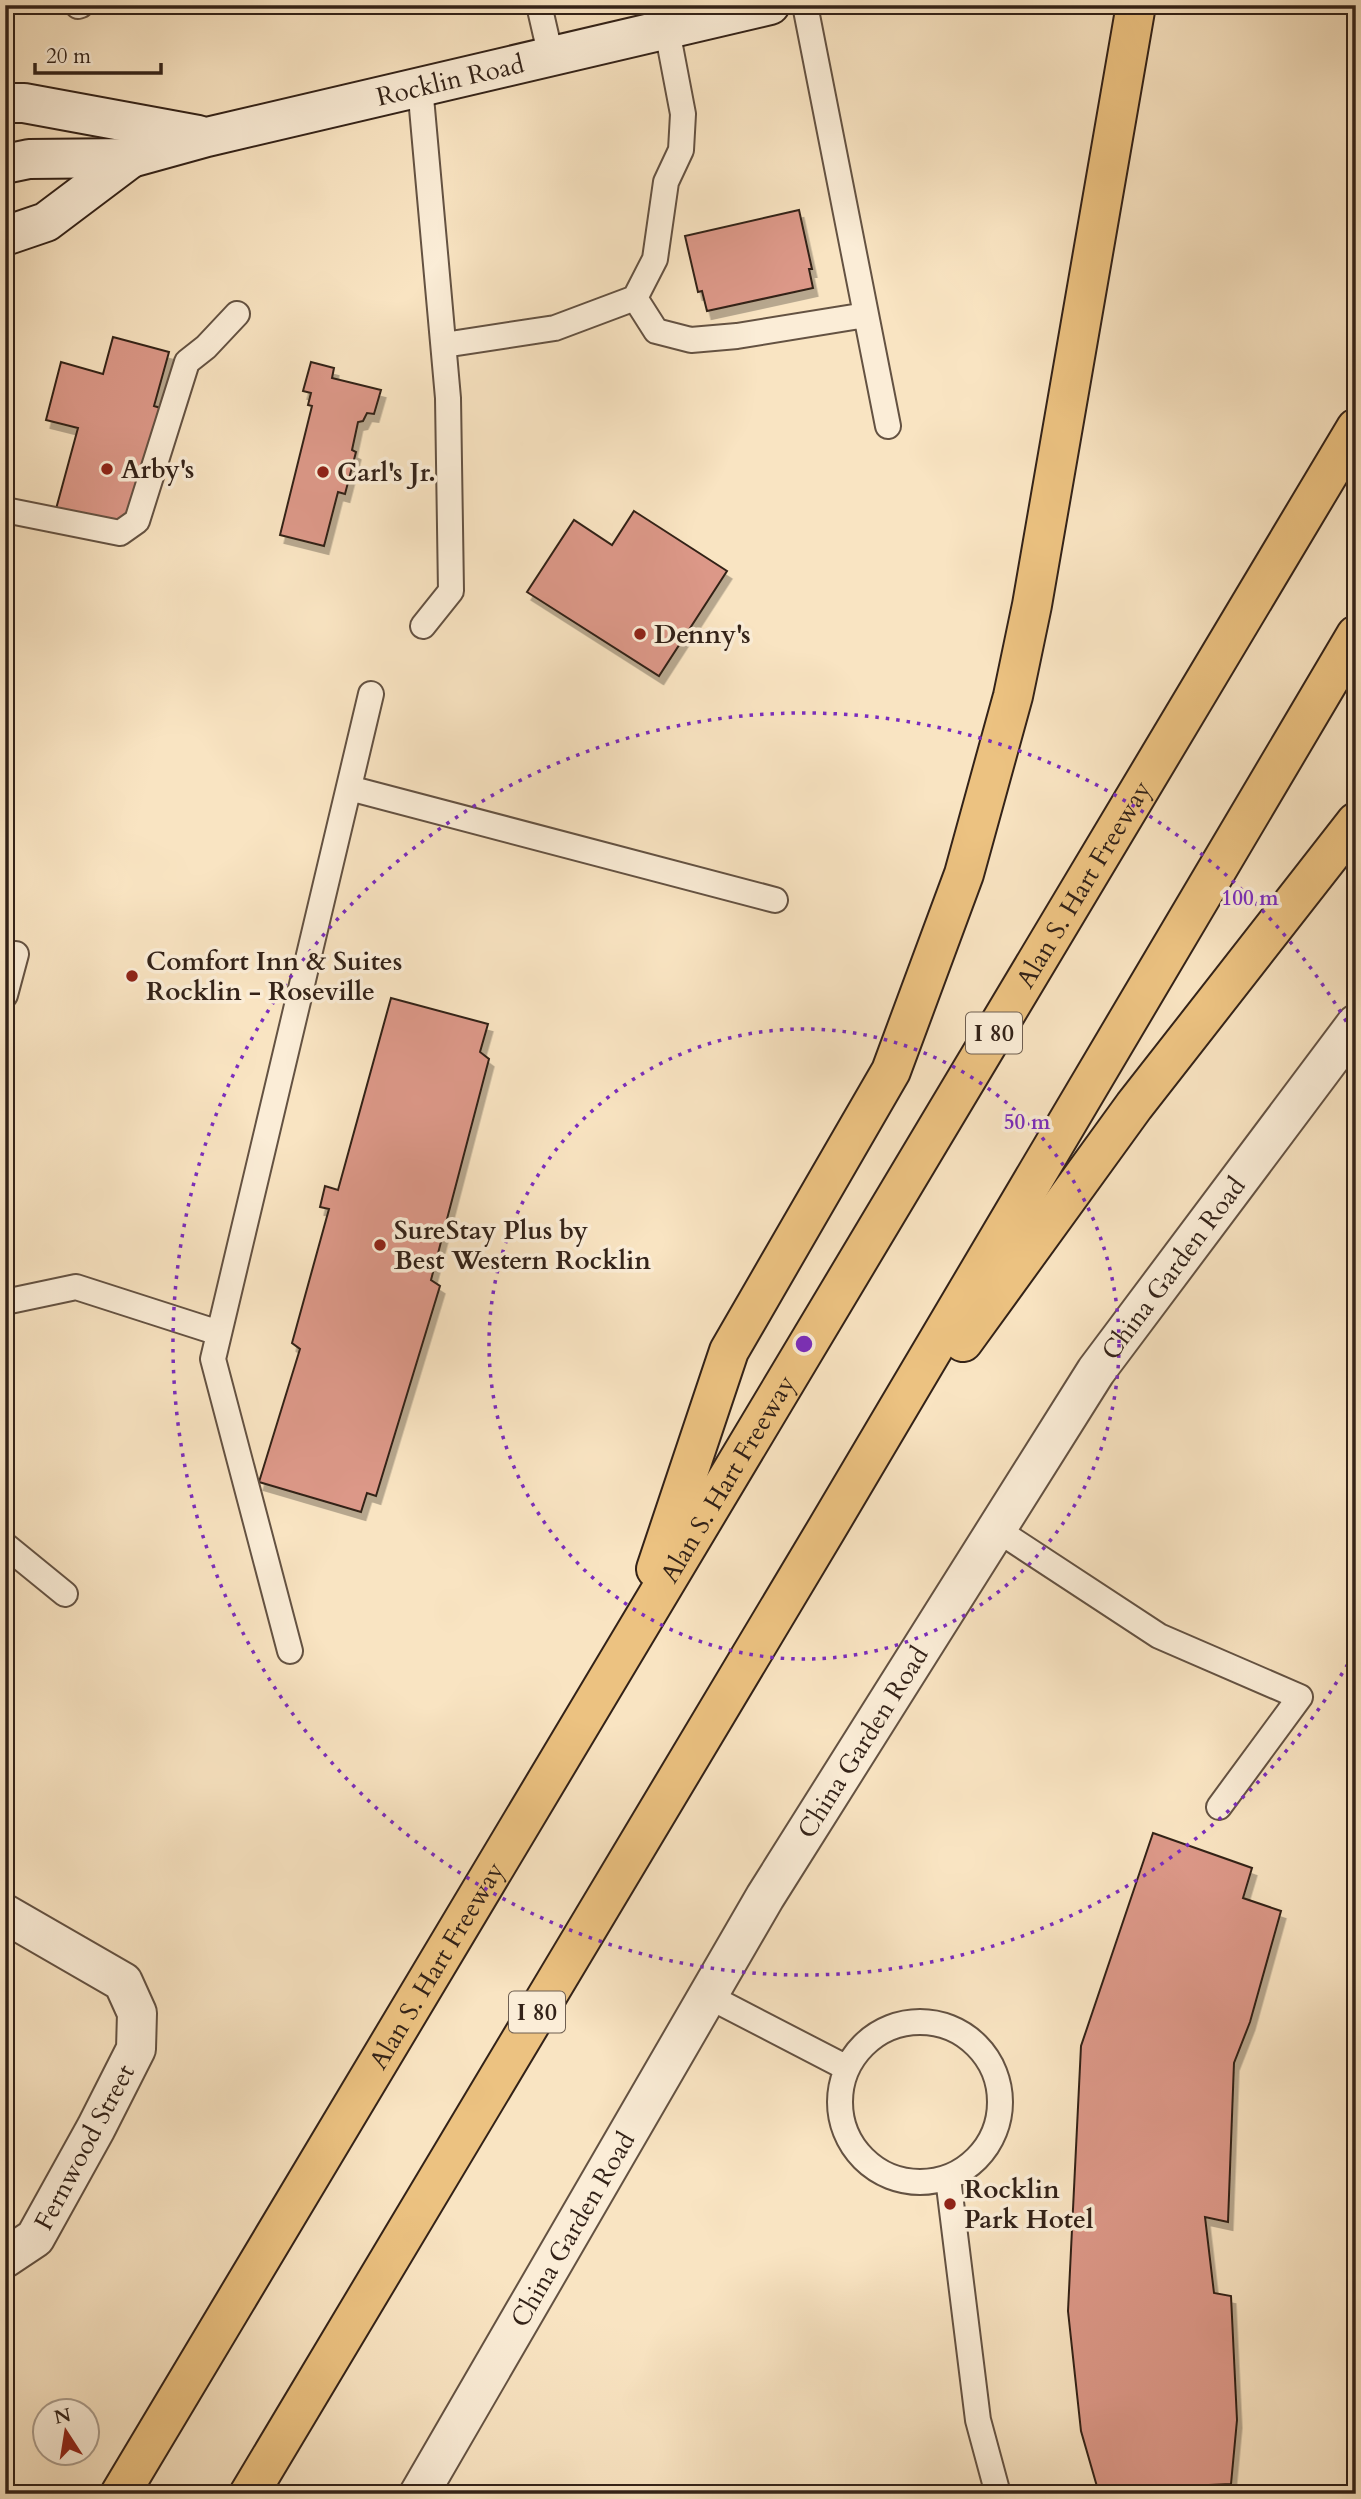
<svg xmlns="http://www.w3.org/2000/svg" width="1361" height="2499" viewBox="0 0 1361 2499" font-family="Cardo,serif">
<defs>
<filter id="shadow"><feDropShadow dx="4.5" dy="8" stdDeviation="0" flood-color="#0004"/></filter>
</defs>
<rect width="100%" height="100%" fill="#f9e4c2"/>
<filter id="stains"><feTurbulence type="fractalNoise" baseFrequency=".00286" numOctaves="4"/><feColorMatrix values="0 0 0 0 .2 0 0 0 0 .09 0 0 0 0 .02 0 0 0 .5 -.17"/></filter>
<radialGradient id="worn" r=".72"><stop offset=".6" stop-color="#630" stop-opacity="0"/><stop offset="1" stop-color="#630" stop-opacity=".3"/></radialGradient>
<!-- building -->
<path fill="#dc9888" stroke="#332218" stroke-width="2" filter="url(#shadow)" d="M799,210L812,269H809L813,288L707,311L702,291L698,292L685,236Z
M113,337L169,352L154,406L164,409L129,523L56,509L78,428L46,420L61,362L103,374Z
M311,362L334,368L332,378L381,390L374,414L367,413L363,421L358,422L352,450L356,452L345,494L338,492L324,546L280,535L312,406L308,405L311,393L303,391Z
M634,511L727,571L659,676L527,592L574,520L612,545Z
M391,998L488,1024L480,1052L489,1059L431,1280L440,1286L376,1496L367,1493L361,1512L259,1482L300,1349L292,1343L329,1209L320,1207L325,1186L338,1190Z
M1153,1833L1252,1868L1243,1898L1281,1911L1250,2022L1234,2063L1228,2222L1205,2217L1214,2293L1231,2296L1237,2420L1231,2484L1098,2490L1081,2431L1068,2311L1081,2046Z"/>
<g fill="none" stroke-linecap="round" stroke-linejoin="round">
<defs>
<path id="service" d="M539,5L551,57
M805,5L888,426
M78,6L81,5
M420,86L448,398L451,591L423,626
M635,298L656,331L691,340L737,336L866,315
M444,345L555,328L635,298L655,259L666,182L681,150L683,114L667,30
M5,510L120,533L137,521L187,362L206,347L237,314
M349,788L775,900
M5,995L16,954
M5,1302L76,1287L219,1333
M996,1529L1159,1636L1300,1697L1219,1807
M5,1545L65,1594
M290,1651L213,1359L371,694
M708,1996L847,2068
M840 2102a80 80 0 1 1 160 0a80 80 0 1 1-160 0Z
M948,2178L978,2420L998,2494"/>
<g id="minor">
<path d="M5,1914L123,1982L137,2013L136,2049L96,2128L35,2238L5,2258"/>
<path id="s1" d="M419,2494L765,1897L1096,1371L1356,1024"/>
</g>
<g id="secondary">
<path d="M5,103H24L198,135"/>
<path id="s2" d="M5,164L29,159L131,158L207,137L770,5"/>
<path d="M5,236L46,222L131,158"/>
</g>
<g id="motorway">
<path d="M963,1342L1134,1106L1356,822"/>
<path d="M656,1569L729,1351L891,1071L964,874L1013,696L1032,605L1136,5"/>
<path id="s3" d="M120,2494L1356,428"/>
<path d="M249,2494L826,1530L1356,635"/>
</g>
</defs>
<!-- service casing -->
<use href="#service" stroke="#645242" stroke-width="28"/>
<!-- minor casing -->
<use href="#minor" stroke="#645242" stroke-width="42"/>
<!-- secondary casing -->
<use href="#secondary" stroke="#332218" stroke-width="42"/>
<!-- motorway casing -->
<use href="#motorway" stroke="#332218" stroke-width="42"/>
<!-- service -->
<use href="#service" stroke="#fbedd7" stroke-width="24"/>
<!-- minor -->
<use href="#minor" stroke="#fbedd7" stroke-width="38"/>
<!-- secondary -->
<use href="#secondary" stroke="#fbedd7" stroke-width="38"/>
<!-- motorway -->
<use href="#motorway" stroke="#ecc281" stroke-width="38"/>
</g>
<!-- distance rings -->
<g fill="none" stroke="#7b2cbf" stroke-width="3.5" stroke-dasharray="3.5 7">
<circle cx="804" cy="1344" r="315"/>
<path d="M1353 1655A631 631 0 1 1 1353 1033"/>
</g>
<!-- markers -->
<g fill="#8f2418" stroke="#fbedd7" stroke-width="2.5">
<circle cx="107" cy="469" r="7"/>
<circle cx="323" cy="472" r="7"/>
<circle cx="640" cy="634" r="7"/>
<circle cx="132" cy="976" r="7"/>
<circle cx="380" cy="1245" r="7"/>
<circle cx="950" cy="2204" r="7"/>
</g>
<g text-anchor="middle" stroke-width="7" stroke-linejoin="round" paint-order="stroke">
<!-- shield labels -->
<g fill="#fbedd7" stroke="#6f5f51" stroke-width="2">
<rect x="966" y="1012.5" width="56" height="41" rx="5"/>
<rect x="509" y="1991.5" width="56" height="41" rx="5"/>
</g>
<g font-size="24" font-weight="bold" fill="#332218">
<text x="994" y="1041">I 80</text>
<text x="537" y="2020">I 80</text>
</g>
<!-- street labels -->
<g font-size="26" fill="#332218" stroke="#fbedd7">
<text dy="9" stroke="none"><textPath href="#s2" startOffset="455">Rocklin Road</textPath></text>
<text dy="9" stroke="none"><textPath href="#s3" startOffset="1876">Alan S. Hart Freeway</textPath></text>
<text dy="9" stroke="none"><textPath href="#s1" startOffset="1440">China Garden Road</textPath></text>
<text dy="9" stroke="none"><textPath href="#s3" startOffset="1183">Alan S. Hart Freeway</textPath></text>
<text dy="9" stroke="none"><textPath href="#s1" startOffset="873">China Garden Road</textPath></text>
<text dy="9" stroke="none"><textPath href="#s3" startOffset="616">Alan S. Hart Freeway</textPath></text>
<text transform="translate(84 2147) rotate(-62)" y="9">Fernwood Street</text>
<text dy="9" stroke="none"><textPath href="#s1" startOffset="306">China Garden Road</textPath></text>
</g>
<!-- poi labels -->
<g font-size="26" font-weight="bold" fill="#332218" stroke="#fbedd7" text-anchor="start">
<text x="121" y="478">Arby's</text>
<text x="337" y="481">Carl's Jr.</text>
<text x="654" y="643">Denny's</text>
<text x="146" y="970">Comfort Inn &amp; Suites<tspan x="146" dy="30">Rocklin - Roseville</tspan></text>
<text x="394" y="1239">SureStay Plus by<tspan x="394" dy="30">Best Western Rocklin</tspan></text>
<text x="964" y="2198">Rocklin<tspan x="964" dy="30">Park Hotel</tspan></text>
</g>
</g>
<circle cx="804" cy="1344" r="10" fill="#7b2cbf" stroke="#fbedd7" stroke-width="3.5"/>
<g font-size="21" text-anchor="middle" font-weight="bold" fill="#7b2cbf" stroke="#fbedd7" stroke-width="7" stroke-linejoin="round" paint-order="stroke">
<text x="1250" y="905">100 m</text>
<text x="1027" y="1129">50 m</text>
</g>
<!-- margin -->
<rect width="1361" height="2499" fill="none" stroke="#f9e4c2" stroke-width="28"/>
<rect x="7" y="7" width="1347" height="2485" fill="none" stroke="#332218" stroke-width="3.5"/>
<rect x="14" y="14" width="1333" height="2471" fill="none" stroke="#332218" stroke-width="2"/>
<!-- north arrow -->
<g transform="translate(66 2432) rotate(348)"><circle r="33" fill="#fbedd7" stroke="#ab9c8b" stroke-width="2"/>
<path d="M0-5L12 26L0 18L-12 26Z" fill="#8f2418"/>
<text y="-10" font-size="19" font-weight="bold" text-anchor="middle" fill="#332218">N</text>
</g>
<!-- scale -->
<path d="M35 63v10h126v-10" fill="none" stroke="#332218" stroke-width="3.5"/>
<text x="46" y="63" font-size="21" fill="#332218" stroke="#fbedd7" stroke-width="5" paint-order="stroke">20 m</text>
<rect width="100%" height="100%" filter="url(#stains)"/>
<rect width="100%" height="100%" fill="url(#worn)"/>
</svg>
